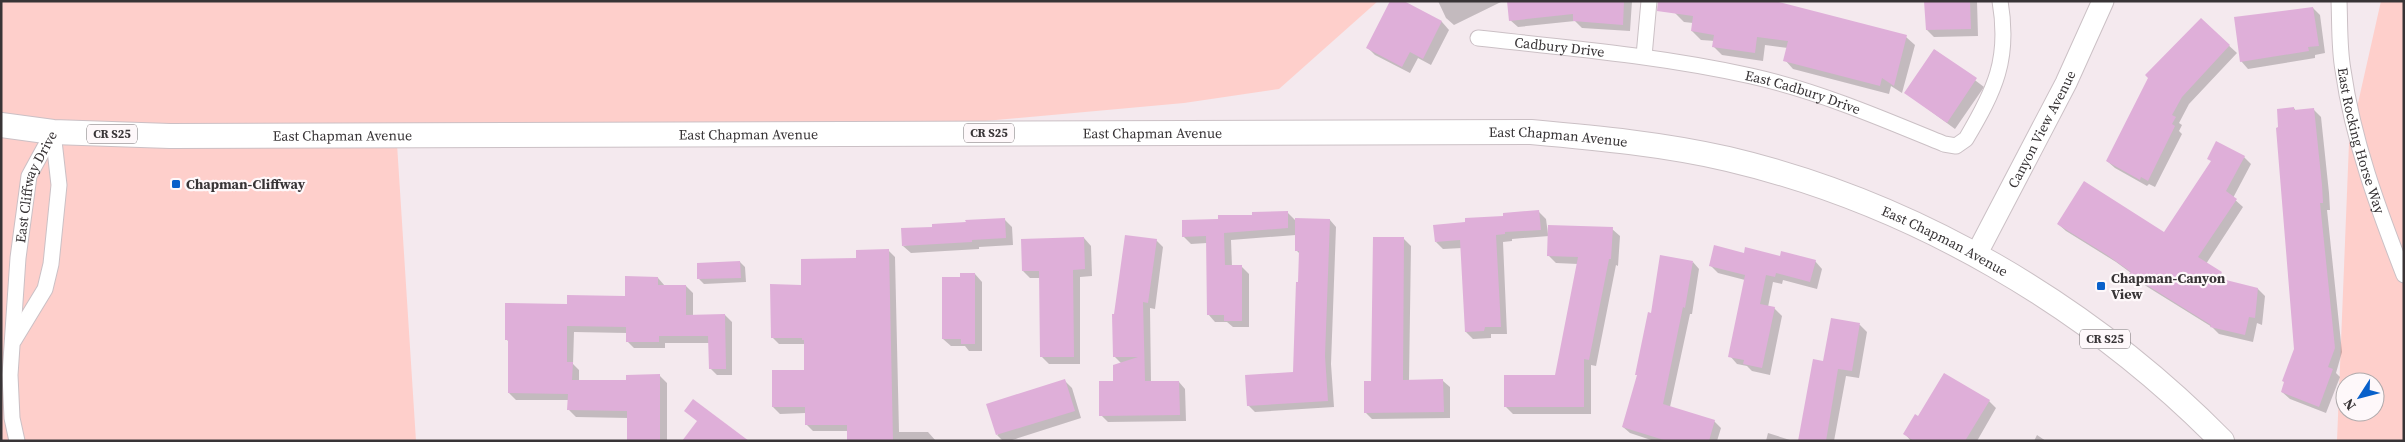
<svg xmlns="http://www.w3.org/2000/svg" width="2405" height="442" viewBox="0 0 2405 442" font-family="'Source Serif 4',serif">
<rect width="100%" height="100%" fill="#f4e9ee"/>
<!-- green -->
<path fill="#fecfcb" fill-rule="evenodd" d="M1,1H1378L1279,89L1184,103L808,137L397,144L416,441H1Z
M2381,1H2404V441H2337L2349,143ZM2345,382H2375V412H2345Z"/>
<!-- shadow -->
<path fill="#0003" d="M1401,1L1442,22L1449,30L1431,65L1418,58L1410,73L1375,55L1368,48Z
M1438,1H1503L1454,25L1446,18Z
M1508,1H1632L1630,31L1582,28L1575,21L1518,27L1510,20Z
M1926,1H1977L1978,36L1934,37L1927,30Z
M2313,8L2320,15L2325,53L2315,55V58L2248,69L2241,61Z
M1675,13L1906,37L1915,45L1902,93L1891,86L1889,94L1793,69L1785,60L1788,48L1765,45L1763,61L1722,55L1714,47L1715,41L1701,40L1692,31L1693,23L1684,22Z
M2201,20L2237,53L2189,104L2179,123L2182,125L2179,131L2182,134L2155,187L2149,184L2147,186L2115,168L2107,161Z
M1935,50L1984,87L1955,129L1906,93Z
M2294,108L2296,111L2313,109L2321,117L2329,193L2330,210H2327L2342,352L2336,373L2340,377L2326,413L2290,399L2282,392L2296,350Z
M2244,157L2251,164L2233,198L2243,207L2206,264L2221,273L2228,282L2258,289L2265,296L2262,325L2257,323L2253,342L2219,334L2212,327L2138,281L2131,273L2116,262L2066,231L2058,224L2164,234Z
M1287,212L1295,220H1330L1336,227L1331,364L1334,407L1255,412L1248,405L1294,373L1300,283V254L1296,250V235L1231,240L1232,267L1241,266L1249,274V327H1233L1227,322H1215L1208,314L1207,243L1191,244L1183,236L1219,220Z
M1539,212L1546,219L1548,234L1612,229L1620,236L1618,266L1616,265L1596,366L1591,365V414H1513L1506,407L1556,376L1578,264L1556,263L1549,256V236L1512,239V241L1503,242L1507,334H1491V338L1473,339L1466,332L1462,248L1443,249L1436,242L1467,224Z
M1005,220L1012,227L1013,245L979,247V249L911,253L903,246Z
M1084,238L1091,246L1092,276L1080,277V364H1049L1042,357L1040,278H1030L1023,271Z
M1404,239L1411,246L1409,381H1443L1450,387V418L1372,419L1366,413Z
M1156,240L1163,247L1155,309L1150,308L1151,382H1179L1185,389L1186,421L1108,422L1101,415L1121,363L1114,356L1115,315Z
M888,250L895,257L899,432H928L936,441H848V431H813L806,424V413L780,414L773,407L806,371V344H779L772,337L803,286L858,260Z
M1745,254L1815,261L1822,269L1817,289L1783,280L1782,284L1773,282L1768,307L1774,308L1782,316L1770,375L1752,371L1747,366L1737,364L1730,356L1745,280L1718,273L1710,265Z
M740,262L745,267L746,282L704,284L699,279Z
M1693,262L1699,269L1692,314H1690L1670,407L1714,421L1721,428L1717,441H1654L1630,433L1623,427L1638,376L1652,314Z
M975,274L982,282V351H969L965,346H951L943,339L961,278Z
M658,278L665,286H686L693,293V316L725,315L732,322V375H717L710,368V343H665V348H634L627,341V333L574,332L573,364L579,370V381H628L660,376L667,383V441H628V418L576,417L569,410V400H516L509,393L510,343L506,339L568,305L627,297Z
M1832,319L1860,325L1867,332L1859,378L1846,376L1834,441H1799L1824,363Z
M1065,381L1072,388L1081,418L1009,441H1003L997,435Z
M1989,401L1996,408L1977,441H1911L1905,434L1919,418Z
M1768,433L1793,441H1766Z
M2037,435L2046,441H2034Z"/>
<!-- building -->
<path fill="#dfafd9" d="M1390,1H1404L1442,21L1423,59L1410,52L1402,67L1366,48Z
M1507,1H1624L1623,25L1573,21V14L1509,21Z
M1658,1H1775L1907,35L1894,86L1882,78L1880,86L1783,61L1788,41L1757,37L1755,53L1712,47L1714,35L1691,31L1693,16L1657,11Z
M1924,1H1970L1971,29L1926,30Z
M2313,7L2319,46L2308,47L2309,51L2240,62L2234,17Z
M2201,18L2230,45L2182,97L2172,115L2176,117L2172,124L2175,126L2148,181L2141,177L2140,180L2106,161L2148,78L2145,75Z
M1934,49L1977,78L1947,123L1904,93Z
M2294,107V110L2314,108L2322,185L2323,203H2320L2335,348L2328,367L2333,369L2319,407L2281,392L2284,382L2282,381L2294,349L2276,128L2278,127L2277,109Z
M2216,141L2245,156L2226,191L2237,199L2198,257L2222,272L2218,278L2258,288L2255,318L2249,317L2245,335L2210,327L2211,325L2129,274L2131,272L2107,255L2057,224L2084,181L2164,232L2211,161L2207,159Z
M1539,210L1541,230L1505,232V234L1496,235L1501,327H1485L1484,331L1465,332L1460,240L1435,242L1433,225L1465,222V218L1503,216V213Z
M1288,211V228L1224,233L1225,265H1242V321H1224V315H1207L1206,236L1182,237V220L1218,219V215H1252V212Z
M1005,218L1006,238L972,240V242L902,246L901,228L932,227V224L966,222L965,220Z
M1295,218L1330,219L1325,356L1328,401L1247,406L1245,375L1293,372L1296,282H1298L1299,251H1295Z
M1548,225L1613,227L1611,259H1609L1589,360L1584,359V407H1504V375H1555L1578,257L1547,256Z
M1125,235L1157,239L1148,303L1143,302L1145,381H1179L1180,415L1099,416V381H1113V365L1138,357H1113L1112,314H1114Z
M1084,237L1085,269L1073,270L1074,357H1040L1039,271H1022L1021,239Z
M1373,237H1404L1403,380L1443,379L1444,412L1364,413V381H1371Z
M1714,245L1744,253L1745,247L1780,256L1781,251L1816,260L1810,282L1776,273L1775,277L1766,275L1760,304L1775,307L1762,368L1743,364L1744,360L1728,357L1745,275L1709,266Z
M889,249L893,441H847V425H805V407H772V370H804V340H802V338H771L770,284L801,285V259L856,258V250Z
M1660,255L1693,261L1685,308L1683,307L1663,404L1715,420L1709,441H1667L1622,427L1637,375H1635L1648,312L1651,313Z
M740,261L741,278L697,279V263Z
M960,273H975V344H961V339H942V277H960Z
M625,276L658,277V285H686V315L725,314L726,369H709L708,336H659V342H626V327L567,326V362H573L572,380H626V375L660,374V441H627V411L567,410L568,394L508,393V340H505V303L567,304V295L625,296Z
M1831,318L1860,323L1852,371L1838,369L1826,441H1798L1813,359L1823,361Z
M1944,373L1990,400L1965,441H1914L1903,434L1915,414L1918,416Z
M1065,379L1075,411L996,435L986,404Z
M693,399L749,441H682L697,421L684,411Z"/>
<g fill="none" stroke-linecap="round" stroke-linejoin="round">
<defs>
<g id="street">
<path id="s1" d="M2339,1C2340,24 2339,48 2343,70C2353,141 2378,208 2404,275"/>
<path id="s2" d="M1478,38C1569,48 1661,56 1751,76C1818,91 1881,118 1944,144L1956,146L1966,139C1995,90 2010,59 2000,1"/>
<path d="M1644,56L1649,1"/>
<path d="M14,340L45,289L51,264L59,185L53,132"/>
<path id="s3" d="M17,441L12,418L10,375L18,258L29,176L53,132"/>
</g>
<g id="secondary">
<path id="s4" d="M1976,255L2066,83L2103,1"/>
</g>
<g id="primary">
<path id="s5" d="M1,125L53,132L170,136L1531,132C1597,138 1663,144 1728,159C1914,203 2088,305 2222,441"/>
</g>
</defs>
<!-- street casing -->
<use href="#street" stroke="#cbc0c5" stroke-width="17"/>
<!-- secondary casing -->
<use href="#secondary" stroke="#cbc0c5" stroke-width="23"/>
<!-- primary casing -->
<use href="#primary" stroke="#cbc0c5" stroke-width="26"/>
<!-- street -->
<use href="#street" stroke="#fff" stroke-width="15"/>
<!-- secondary -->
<use href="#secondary" stroke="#fff" stroke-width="21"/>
<!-- primary -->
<use href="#primary" stroke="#fff" stroke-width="24"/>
</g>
<!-- markers -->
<g fill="#0960ca" stroke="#fef8fa" stroke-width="2">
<rect x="171" y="179" width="10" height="10" rx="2.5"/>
<rect x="2096" y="281" width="10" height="10" rx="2.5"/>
</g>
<g text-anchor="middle" stroke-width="4.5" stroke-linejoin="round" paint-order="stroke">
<!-- shield labels -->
<g fill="#fef8fa" stroke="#736f71" stroke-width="1">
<rect x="964" y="123.5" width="50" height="19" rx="4"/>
<rect x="87" y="124.5" width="50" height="19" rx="4"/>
<rect x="2080" y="329.5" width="50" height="19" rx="4"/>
</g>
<g font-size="12" font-weight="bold" fill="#383436">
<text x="989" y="137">CR S25</text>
<text x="112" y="138">CR S25</text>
<text x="2105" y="343">CR S25</text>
</g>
<!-- street labels -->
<g font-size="14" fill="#383436" stroke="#fef8fa">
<text dy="5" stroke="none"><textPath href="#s2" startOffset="82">Cadbury Drive</textPath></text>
<text dy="5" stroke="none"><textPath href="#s2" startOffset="330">East Cadbury Drive</textPath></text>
<text dy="5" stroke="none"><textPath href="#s4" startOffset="142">Canyon View Avenue</textPath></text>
<text dy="5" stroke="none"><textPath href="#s5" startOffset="1152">East Chapman Avenue</textPath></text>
<text dy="5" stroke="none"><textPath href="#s5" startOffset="342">East Chapman Avenue</textPath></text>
<text dy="5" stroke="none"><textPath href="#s5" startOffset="748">East Chapman Avenue</textPath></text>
<text dy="5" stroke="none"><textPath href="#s5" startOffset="1558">East Chapman Avenue</textPath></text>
<text dy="5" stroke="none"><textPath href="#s1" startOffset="142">East Rocking Horse Way</textPath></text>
<text dy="5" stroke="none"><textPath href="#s3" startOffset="258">East Cliffway Drive</textPath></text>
<text dy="5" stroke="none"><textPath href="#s5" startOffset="1962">East Chapman Avenue</textPath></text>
</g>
<!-- poi labels -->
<g font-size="14" font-weight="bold" fill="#383436" stroke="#fef8fa" text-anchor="start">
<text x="186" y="189">Chapman-Cliffway</text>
<text x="2111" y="283">Chapman-Canyon<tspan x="2111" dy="16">View</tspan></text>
</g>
</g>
<!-- border -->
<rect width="2405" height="442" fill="none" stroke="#383436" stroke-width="5"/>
<!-- north arrow -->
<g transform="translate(2360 397) rotate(234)"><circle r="24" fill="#fef8fa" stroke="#afaaac"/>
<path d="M0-4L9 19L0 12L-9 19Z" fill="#0960ca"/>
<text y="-8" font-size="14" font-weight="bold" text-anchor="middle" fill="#383436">N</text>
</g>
</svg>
